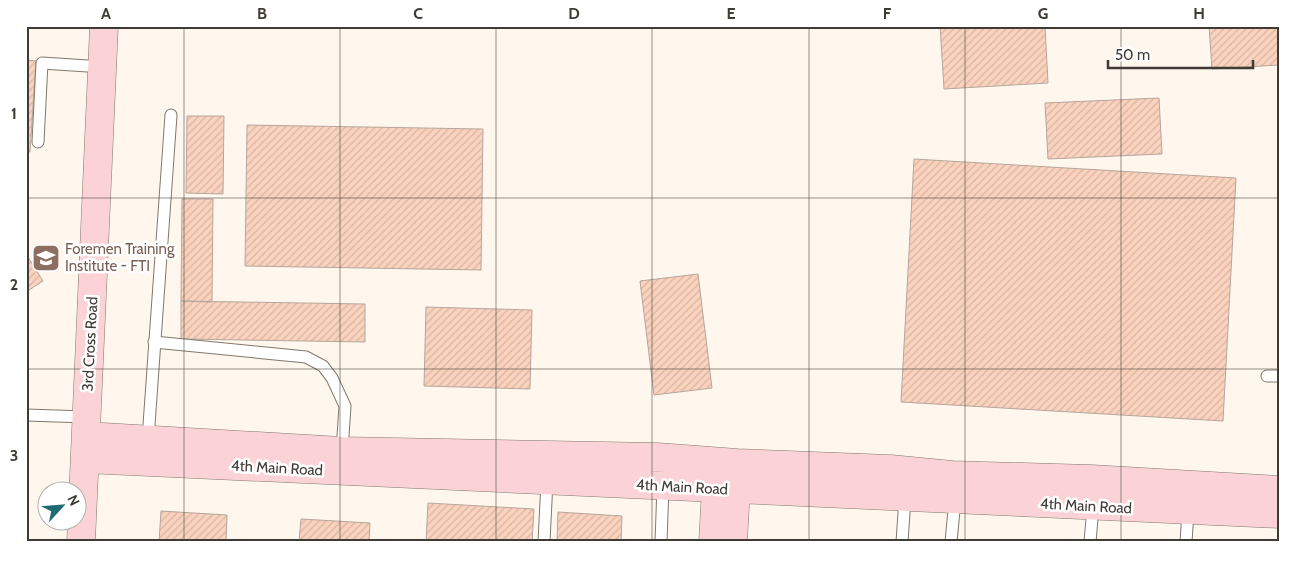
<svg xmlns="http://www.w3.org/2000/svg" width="1305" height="568" viewBox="0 0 1305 568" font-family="Cabin,sans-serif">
<defs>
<pattern id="building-hatch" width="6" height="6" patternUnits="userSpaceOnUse" patternTransform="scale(1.25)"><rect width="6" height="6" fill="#fad2bd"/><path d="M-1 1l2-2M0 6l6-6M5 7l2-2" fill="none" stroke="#d7b5a3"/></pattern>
</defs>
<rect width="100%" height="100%" fill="#fff7ee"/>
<!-- building -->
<path fill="url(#building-hatch)" stroke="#b7a69d" d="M940,26H1045L1048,83L944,89Z
M1209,26H1279V65L1212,69Z
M26,60L36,61L30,152H26Z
M1159,98L1162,154L1048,159L1045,103Z
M187,116H224L223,194L186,193Z
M247,125L483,129L481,270L245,266Z
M914,159L1236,178L1223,421L901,402Z
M182,199H213L212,302L181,301Z
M26,254L43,281L26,292Z
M698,274L712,388L654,395L640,281Z
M181,301L365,304V342L181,339Z
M426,307L532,310L530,389L424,386Z
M428,503L534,509L532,542H426Z
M161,511L227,515L226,542H159Z
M558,512L622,516L621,542H557Z
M301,519L370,523L369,542H299Z"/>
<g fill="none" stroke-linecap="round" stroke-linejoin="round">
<defs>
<path id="lane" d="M38,142L42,63L103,67
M154,342L306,357L323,366L332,378L345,406L342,451
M1267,376H1279
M26,415L87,417
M148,439L171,115
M544,542L547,481
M661,542L663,486
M902,542L905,498
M951,542L955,500
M1090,542L1093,507
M1186,542L1188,511"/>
<path id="secondary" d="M86,436L342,451L657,457L737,463L890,469L952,475L1091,479L1279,490
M85,459L1279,514
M81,542L104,26
M713,542L717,471
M733,542L737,471"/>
</defs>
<!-- lane casing -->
<use href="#lane" stroke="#82786a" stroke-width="13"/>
<!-- secondary casing -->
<use href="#secondary" stroke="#82786a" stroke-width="29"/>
<!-- lane -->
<use href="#lane" stroke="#fff" stroke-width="11"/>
<!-- secondary -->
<use href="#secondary" stroke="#fbd3d6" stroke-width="28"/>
</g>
<!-- grid -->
<path fill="none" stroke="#3f3b35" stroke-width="1" stroke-opacity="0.55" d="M184,26V542M340,26V542M496,26V542M652,26V542M809,26V542M965,26V542M1121,26V542M26,198H1279M26,369H1279"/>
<!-- icons -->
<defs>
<symbol id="university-square" viewBox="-11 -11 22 22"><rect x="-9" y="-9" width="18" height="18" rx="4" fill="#8d6e63" stroke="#fff"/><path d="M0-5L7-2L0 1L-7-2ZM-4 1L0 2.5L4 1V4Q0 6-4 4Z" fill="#fff"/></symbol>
</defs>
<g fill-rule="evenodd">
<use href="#university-square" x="30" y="242" width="32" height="32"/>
</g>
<g text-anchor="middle" stroke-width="5" stroke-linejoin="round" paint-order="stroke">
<!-- education labels -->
<g font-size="15" fill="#785e54" stroke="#fff" text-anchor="start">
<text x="65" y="254">Foremen Training<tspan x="65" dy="17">Institute - FTI</tspan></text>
</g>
<!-- street labels -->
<g font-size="15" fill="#3f3b35" stroke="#fff">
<text transform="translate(90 344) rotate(-87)" y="5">3rd Cross Road</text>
<text transform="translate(277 468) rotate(3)" y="5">4th Main Road</text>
<text transform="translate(682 487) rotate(3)" y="5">4th Main Road</text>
<text transform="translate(1086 506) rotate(3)" y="5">4th Main Road</text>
</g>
</g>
<!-- border -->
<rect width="1305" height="568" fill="none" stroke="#ffffff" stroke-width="55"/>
<!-- north arrow -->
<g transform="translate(62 506) rotate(64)"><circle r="24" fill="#ffffff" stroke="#b2b1ae"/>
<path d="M0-4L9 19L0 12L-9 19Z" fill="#1f6b71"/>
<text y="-8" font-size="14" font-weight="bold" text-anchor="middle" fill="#3f3b35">N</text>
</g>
<!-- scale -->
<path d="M1108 60v8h145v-8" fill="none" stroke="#3f3b35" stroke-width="2.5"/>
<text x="1115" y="60" font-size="15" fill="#3f3b35" stroke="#ffffff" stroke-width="4" paint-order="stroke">50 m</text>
<rect x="28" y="28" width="1250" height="512" fill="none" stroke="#3f3b35" stroke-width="2"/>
<g font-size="16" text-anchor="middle" font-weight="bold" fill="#3f3b35">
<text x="106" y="19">A</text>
<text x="262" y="19">B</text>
<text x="418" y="19">C</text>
<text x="574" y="19">D</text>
<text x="731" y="19">E</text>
<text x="887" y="19">F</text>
<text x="1043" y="19">G</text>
<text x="1199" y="19">H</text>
<text x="14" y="119">1</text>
<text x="14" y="290">2</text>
<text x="14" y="461">3</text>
</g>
</svg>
